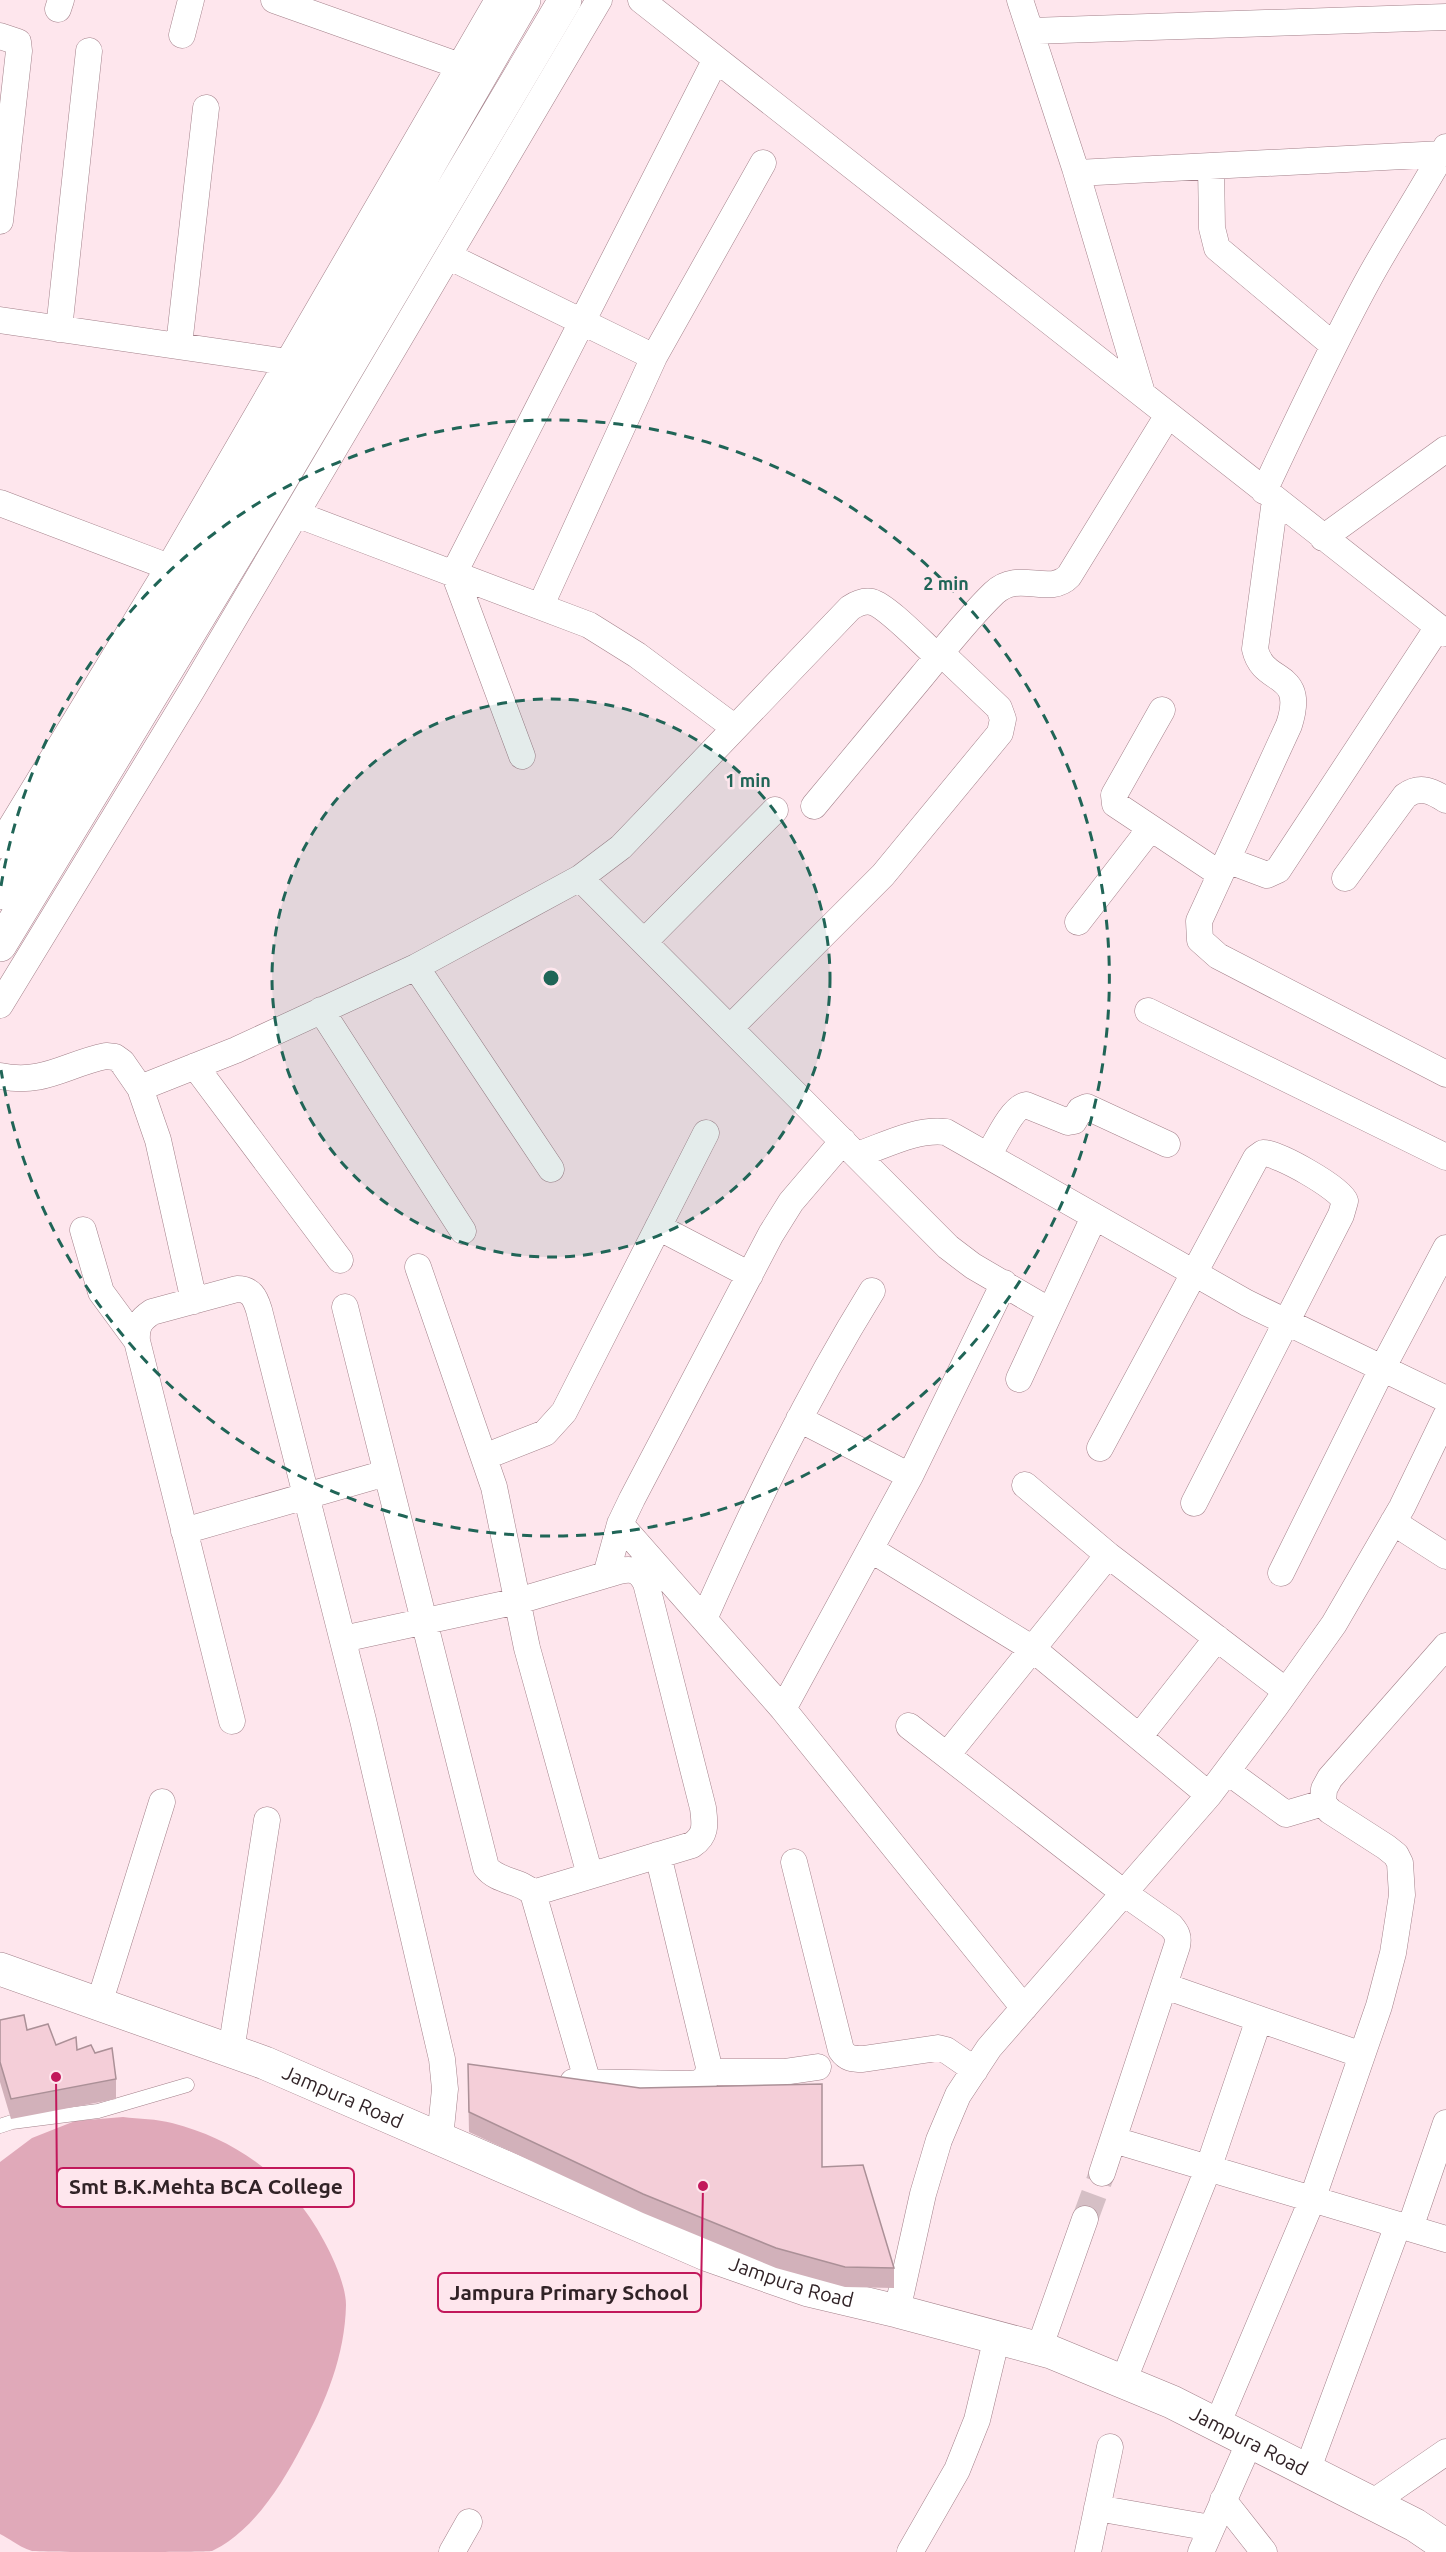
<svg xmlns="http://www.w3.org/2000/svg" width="1446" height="2552" viewBox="0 0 1446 2552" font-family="Ubuntu,sans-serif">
<rect width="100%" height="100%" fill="#fee6ed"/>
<!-- green -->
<path fill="#e0a9b9" d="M123,2117C139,2119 157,2119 172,2123C238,2140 292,2180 324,2241C333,2257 346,2286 346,2305C345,2355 326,2402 302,2446C282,2484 253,2532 212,2551C202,2552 130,2552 113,2552C94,2552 47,2552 32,2551C21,2548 10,2539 0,2534V2162L32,2138L75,2121Z"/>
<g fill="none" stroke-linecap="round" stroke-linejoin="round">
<!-- street-tunnel -->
<path stroke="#d5bfc5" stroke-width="26" stroke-dasharray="26 13" stroke-linecap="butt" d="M1085,2219L1102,2173"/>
<defs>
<path id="lane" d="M0,2126L12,2122L98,2111L187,2085"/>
<path id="street" d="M274,0L460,66
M641,0L1446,633
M1020,0L1075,168L1142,393
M58,9L61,0
M1031,31L1446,17
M182,35L191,0
M0,36L18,42L19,51L0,221
M1211,166L1212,228L1217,248L1333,345
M1077,173L1442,154
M448,256L654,357
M0,320L288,362
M59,329L89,51
M179,345L206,108
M1264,491C1297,421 1330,350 1367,282C1392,236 1421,193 1446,147
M1275,500L1255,649C1263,686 1307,669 1289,725L1199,921L1200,940L1218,956L1446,1074
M0,503L169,567
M296,514L589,625L637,655L735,728
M1323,538L1446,449
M541,605L654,357L763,163
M1162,710L1114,795L1115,804L1220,874
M522,756L454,573L716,59
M814,806C850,763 886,719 922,676C945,648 968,618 994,593C1019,569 1049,597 1069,576L1168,415
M0,845L169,567L498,0
M1227,860L1267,875L1278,870L1438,627
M580,878L948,1247L973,1266L1050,1311
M1345,878L1405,796C1420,785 1432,791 1446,800
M1078,922L1150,829
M644,942L775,810
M416,967L551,1169
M0,1005L192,690L599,0
M321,1010L463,1231
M1148,1011L1446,1157
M730,1028L883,875L1000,733L1003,719L999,708L941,653
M195,1066L340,1260
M0,1076C44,1085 66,1064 106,1056L115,1057L122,1062L140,1088L158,1140L194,1301
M140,1088L236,1050L416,967L580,878L621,847L850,608C856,604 863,600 872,602C887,606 924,645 938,657
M857,1155C884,1146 917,1128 946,1132L1247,1303L1446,1399
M988,1156C996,1143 1012,1107 1026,1105L1068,1122L1074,1121L1080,1110L1087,1107L1167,1144
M658,1227L750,1275
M83,1230L101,1292L137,1341
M418,1267L494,1487L527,1648L590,1875
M345,1307L486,1867C497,1882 520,1880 533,1893L588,2083
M1019,1379L1094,1217
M799,1419L910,1476
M1100,1448L1256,1158L1263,1153C1278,1153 1340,1188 1345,1201L1341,1215L1194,1503
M484,1457L545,1433L564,1412L706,1133
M1025,1485L1108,1555L1286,1691
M1393,1522L1446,1556
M620,1524L783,1709L1024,2008
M184,1531L386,1473
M870,1549L1033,1649L1209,1795
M1281,1573L1382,1369L1446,1248
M606,1575L620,1524L632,1499L771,1234L791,1202L843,1141
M704,1619C754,1506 807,1396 872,1291
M343,1639L518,1601L619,1571C633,1568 639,1570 646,1583L703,1808C705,1824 707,1835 692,1845L533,1893
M783,1709L910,1476L1004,1283
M232,1721L137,1341C136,1326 140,1320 152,1312L237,1289C251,1289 255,1297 259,1310L363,1720L442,2059L445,2089L440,2138
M909,1726L1124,1893L1171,1926C1177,1933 1179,1937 1177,1946L1102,2173
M1139,1737L1217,1638
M947,1755L1108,1555
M1227,1771L1286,1814L1323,1803
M794,1862L841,2050C847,2059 853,2059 863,2059L938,2048L946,2050L975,2070
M1165,1986L1362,2055
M99,2004L162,1802
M231,2051L267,1820
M709,2072H784L818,2067
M573,2082L689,2084L699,2083L707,2077L709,2067L658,1855
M1114,2140L1446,2239
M1410,2228L1446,2123
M897,2311L923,2194L939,2140L958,2095L989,2048L1209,1795L1275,1707L1334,1624L1402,1507L1446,1416
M1039,2349L1085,2219
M1123,2382L1208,2169L1259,2019
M1217,2425L1312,2200L1379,2006L1393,1953L1402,1895L1400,1863L1396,1855L1386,1847L1330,1811L1323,1803L1324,1789L1330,1778L1446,1646
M1307,2471L1398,2225
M1223,2500L1264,2552
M1372,2503L1446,2452
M1097,2508L1211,2528
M452,2552L469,2522
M910,2552L957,2470L977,2420L997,2337
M1088,2552L1110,2447
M1201,2552L1250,2441"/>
<g id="secondary">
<path id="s1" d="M0,1969L265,2063L708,2255L808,2290L897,2311L1051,2352L1172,2402L1415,2525L1446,2546"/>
</g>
<path id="highway" d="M0,893L228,513L524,0
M0,945L247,537L565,0"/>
</defs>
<!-- lane casing -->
<use href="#lane" stroke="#a3808a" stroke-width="15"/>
<!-- street casing -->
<use href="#street" stroke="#a3808a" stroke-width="27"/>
<!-- secondary casing -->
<use href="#secondary" stroke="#a3808a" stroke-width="34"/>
<!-- highway casing -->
<use href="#highway" stroke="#a3808a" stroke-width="34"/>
<!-- lane -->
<use href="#lane" stroke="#fff" stroke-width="14"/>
<!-- street -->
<use href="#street" stroke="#fff" stroke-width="26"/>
<!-- secondary -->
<use href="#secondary" stroke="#fff" stroke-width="33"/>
<!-- highway -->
<use href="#highway" stroke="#fff" stroke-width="33"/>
</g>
<!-- wall -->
<path fill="#d2b1ba" d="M0,2020L56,2045L77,2050L95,2053L116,2079V2099L11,2119L0,2082Z
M468,2083L822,2167L894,2268V2288L845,2287L776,2268L643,2213L469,2132Z"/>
<!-- building -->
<path fill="#f4ced8" stroke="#ab9097" stroke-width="1.5" d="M24,2015L27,2030L48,2024L56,2045L76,2037L77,2050L91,2045L95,2053L112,2048L116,2079L11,2099L0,2062V2020Z
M468,2064L640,2088L822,2084V2167L863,2165L894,2268L845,2267L776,2248L643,2194L469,2112Z"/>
<!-- distance rings -->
<circle cx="551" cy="978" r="279" fill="#206557" fill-opacity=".12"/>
<g fill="none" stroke="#206557" stroke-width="3" stroke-dasharray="10 8">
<circle cx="551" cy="978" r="279"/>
<path d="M1 886A558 558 0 1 1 1 1070"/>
</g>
<g text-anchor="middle" stroke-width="5" stroke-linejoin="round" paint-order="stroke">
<!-- street labels -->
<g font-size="20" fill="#312327" stroke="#fee6ed">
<text dy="7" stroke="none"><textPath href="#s1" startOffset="366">Jampura Road</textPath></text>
<text dy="7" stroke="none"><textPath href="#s1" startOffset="852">Jampura Road</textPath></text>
<text dy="7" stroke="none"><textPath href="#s1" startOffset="1338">Jampura Road</textPath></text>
</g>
</g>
<circle cx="551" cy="978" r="9" fill="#206557" stroke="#fee6ed" stroke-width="3"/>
<g font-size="18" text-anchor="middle" font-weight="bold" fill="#206557" stroke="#fee6ed" stroke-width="5" stroke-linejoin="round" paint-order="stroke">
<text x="946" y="590">2 min</text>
<text x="748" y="787">1 min</text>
</g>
<!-- callouts -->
<path fill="none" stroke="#c2185b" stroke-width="2" d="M56 2077L57 2187M703 2186L701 2293"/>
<g fill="#c2185b" stroke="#fee6ed" stroke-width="2">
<circle cx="56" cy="2077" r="6"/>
<circle cx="703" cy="2186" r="6"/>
</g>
<g fill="#fee6ed" stroke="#c2185b" stroke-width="2">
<rect x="57" y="2168" width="297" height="39" rx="6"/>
<rect x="438" y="2273" width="263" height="39" rx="6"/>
</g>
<g font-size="21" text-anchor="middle" font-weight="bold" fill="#312327">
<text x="206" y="2194">Smt B.K.Mehta BCA College</text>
<text x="569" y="2300">Jampura Primary School</text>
</g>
</svg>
